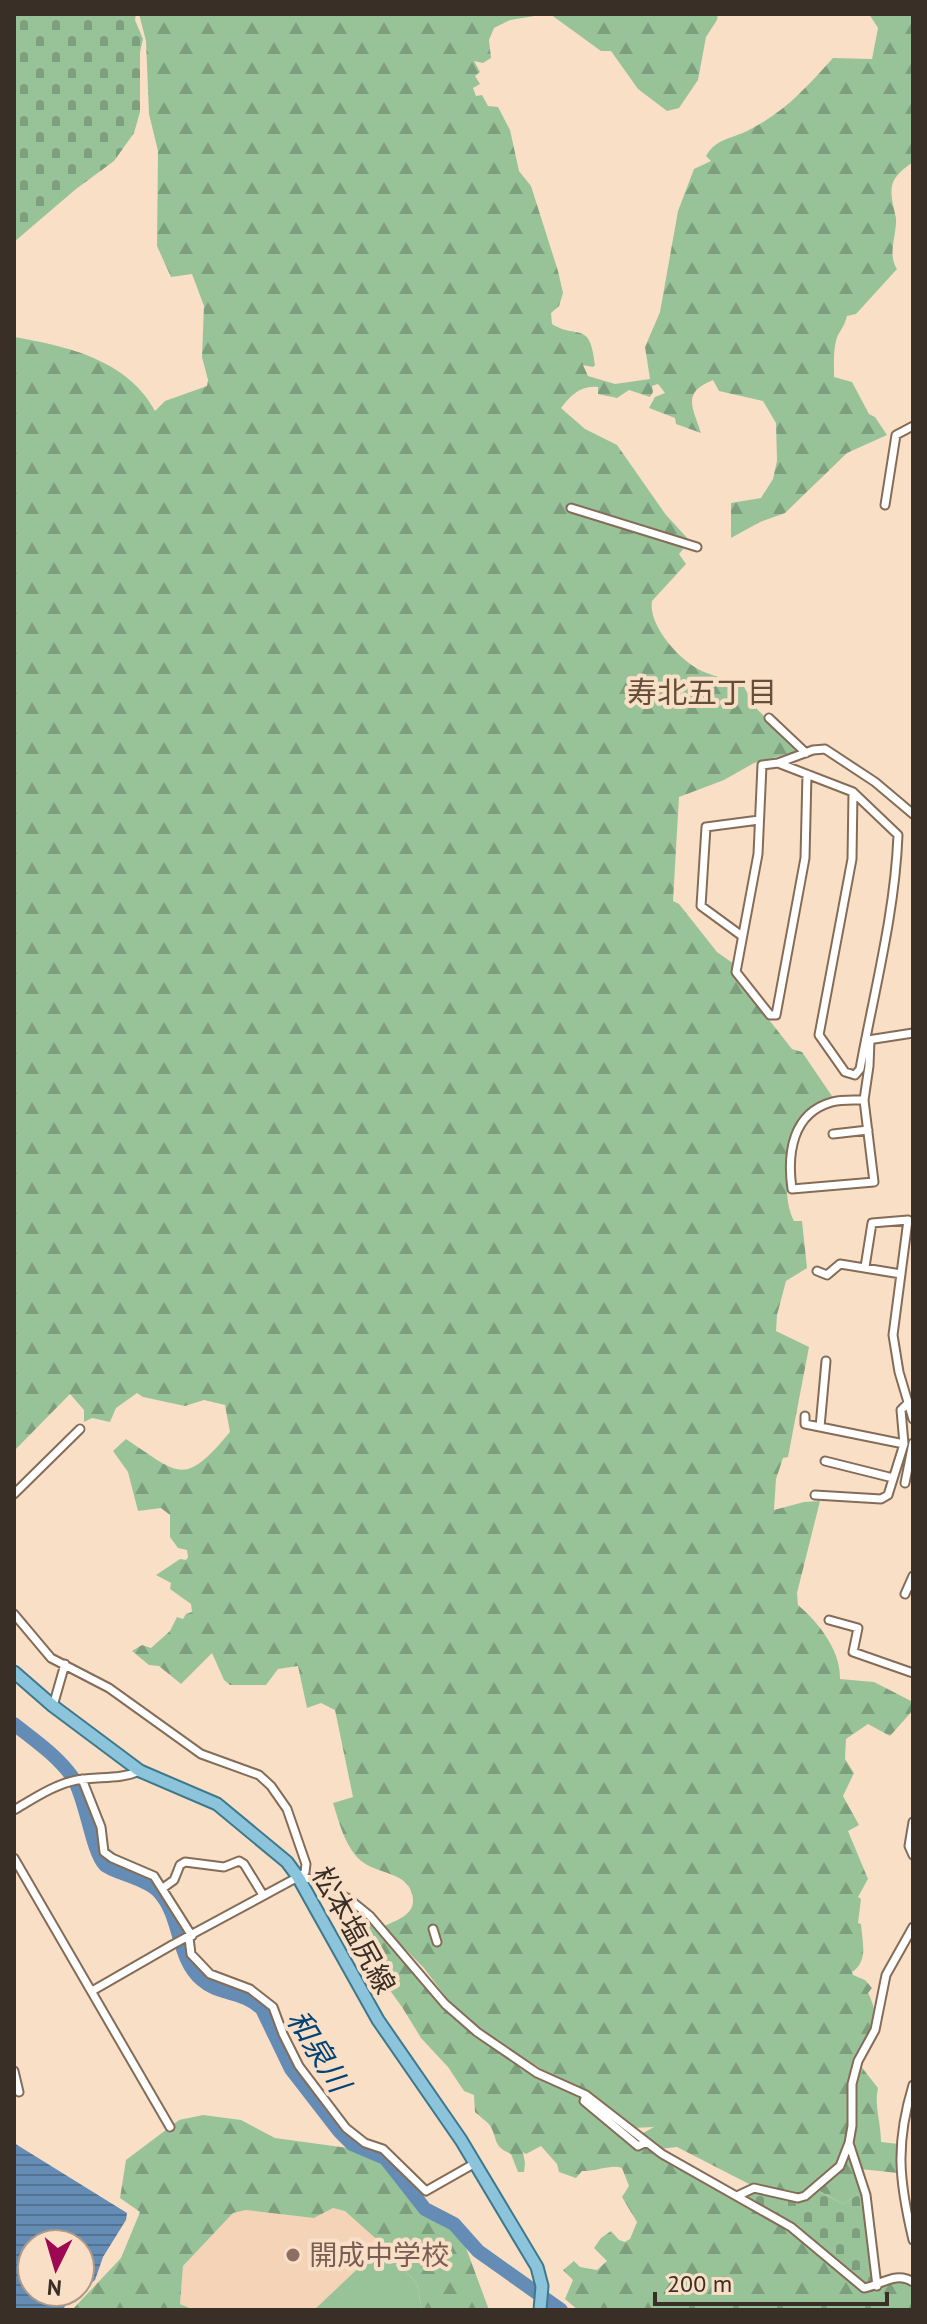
<svg xmlns="http://www.w3.org/2000/svg" width="927" height="2324" viewBox="0 0 927 2324" font-family="'PT Sans','Noto Sans JP',sans-serif">
<defs>
<pattern id="forest-firs" width="22" height="20" patternUnits="userSpaceOnUse" patternTransform="scale(2)"><rect width="22" height="20" fill="#98c399"/><path d="M5 1l3.5 6h-7zM16 11l3.5 6h-7z" fill="#7d9f7d"/></pattern>
<pattern id="cemetery-stones" width="16" height="16" patternUnits="userSpaceOnUse" patternTransform="scale(2)"><rect width="16" height="16" fill="#98c399"/><path d="M2 7V4a2 2 0 0 1 4 0v3zM10 15v-3a2 2 0 0 1 4 0v3z" fill="#7d9f7d"/></pattern>
<pattern id="water-rules" width="6" height="5" patternUnits="userSpaceOnUse" patternTransform="scale(2)"><rect width="6" height="5" fill="#648cb5"/><path d="M0 2.5h6" fill="none" stroke="#537393"/></pattern>
</defs>
<rect width="100%" height="100%" fill="#fadfc7"/>
<!-- built -->
<path fill="#f4d3b6" d="M333,2208L345,2210L383,2245L422,2310H194L180,2304L183,2266L233,2213L246,2210L314,2218Z"/>
<!-- forest -->
<path fill="url(#forest-firs)" d="M139,14H547L510,20L494,28L489,40L491,58L483,63L474,61L480,72L475,76L480,84L473,88L476,96L482,95L488,106L498,107L510,130L519,171L531,186L558,271L563,293L559,306L551,313L552,324C577,340 590,319 595,365L593,367L583,365L588,376L615,384L650,379L645,347L660,312L678,211L694,169L711,161L706,156C716,139 730,139 747,131C785,112 805,89 833,58L872,59L878,28L869,14H913V162C905,168 894,175 892,186C890,196 894,208 896,218C897,235 887,254 897,269L856,314L847,316C845,324 842,328 838,335C833,346 834,364 834,377L852,382L869,414L875,417L887,435L847,453L785,513L760,522L731,538V503L761,498L773,479L777,461L776,423L763,401L719,391L713,380C681,393 693,407 701,433L676,424L675,418L649,408L655,397L665,393L658,384L652,386L653,392L650,397L629,390L617,398L598,394V387C581,385 571,395 561,408L585,429L617,445L666,515L690,541L679,554L686,564L652,601C648,625 678,658 698,669C710,676 728,679 742,683L755,707L799,751L754,763L724,780L679,797L673,901L679,904L717,952L734,964L732,973L792,1049L802,1052L834,1099L798,1126C792,1157 779,1191 794,1221H802L807,1268L786,1281L777,1315L776,1331L809,1347L788,1457L783,1458L776,1479L774,1510L804,1502L820,1501L797,1593L798,1605C819,1623 841,1651 840,1679L874,1682L913,1702V1710L890,1736L868,1724L846,1739L845,1759L854,1773L843,1796L859,1825L848,1831L868,1879L858,1897L861,1899L858,1923L861,1924C862,1941 869,1961 852,1972L853,1975L865,1980L872,1988L868,1993C883,2022 870,2034 856,2060L878,2088C874,2106 881,2122 881,2142L899,2144L898,2173L860,2169L862,2192L843,2204L814,2188L798,2196L751,2185L677,2147L660,2149L643,2133L654,2127L633,2128L577,2086L549,2074L482,2031L452,2005L423,1967L383,1927C396,1920 414,1916 413,1899C411,1871 376,1875 360,1860C345,1846 339,1822 333,1803L353,1797L335,1710L321,1703L307,1708L298,1666L278,1669L266,1685H230L224,1680L212,1653L181,1684L159,1666L149,1665L132,1651L142,1645L151,1648L170,1631L177,1617L183,1619L186,1614L192,1612L191,1604L170,1589L171,1583L156,1575L180,1559L186,1560L188,1557L187,1550L178,1548L170,1537V1515L161,1508L138,1511L128,1472L113,1451L126,1439C180,1475 184,1487 230,1432L225,1405L204,1400L185,1406L143,1397L137,1393L116,1408L110,1422L92,1418L84,1422V1410L70,1394L14,1451V337C67,346 128,360 155,411L165,401L207,386L208,380L202,357L204,306L192,274L171,277L157,246L158,151L149,114L146,41Z
M550,14H718L717,20L706,37L698,80L679,108L667,111L638,89L611,51H601Z
M353,1902L476,2035L581,2096L645,2148L778,2223L865,2292L900,2280L913,2285V2310H578L565,2299L573,2280L563,2270L574,2261L580,2267L597,2270L607,2261L594,2248L601,2238L611,2231L619,2240L625,2242L630,2239L637,2222L622,2197L629,2186L622,2168C611,2164 596,2172 582,2171L576,2178L559,2172L557,2164L541,2146L526,2154L523,2152L525,2163L524,2172H518L511,2154C493,2146 498,2141 491,2127C488,2122 479,2116 475,2112L474,2095L464,2091L448,2067L421,2038L402,2007L381,1978L365,1937H361Z
M203,2115L241,2120L275,2138L348,2148L382,2163L418,2209L452,2228L462,2237L489,2310H422L417,2284L383,2245L345,2211L333,2208L314,2218L246,2210L233,2213L183,2266L180,2304L194,2310H72L121,2258L140,2212L120,2198L126,2160L179,2120Z"/>
<!-- cemetery -->
<path fill="url(#cemetery-stones)" d="M14,14H136L135,20L143,39L140,52V112L134,133L114,161L76,189L14,242Z
M752,2190L790,2198L817,2190L843,2204L862,2192L872,2282L866,2284L855,2279L802,2232L745,2198L744,2194Z"/>
<!-- garden -->
<path fill="#98c399" d="M383,2245L417,2284L422,2310H314Z"/>
<!-- water -->
<path fill="url(#water-rules)" fill-rule="evenodd" d="M14,2143L127,2213L126,2220L103,2257L95,2280L66,2304L63,2310H14ZM32,2244H80V2292H32Z"/>
<g fill="none" stroke-linecap="round" stroke-linejoin="round">
<!-- river -->
<path stroke="#648cb5" stroke-width="14" d="M14,1724C34,1740 58,1756 73,1778C86,1798 92,1852 105,1865C114,1873 147,1878 159,1892C182,1917 176,1958 202,1980C218,1995 243,1990 262,2009L291,2069L339,2131L352,2144L385,2158L425,2209L454,2224L478,2251L561,2310"/>
<defs>
<path id="street" d="M885,505L896,435L913,426
M571,508L697,547
M769,718L806,753
M778,763L813,750L825,749L875,782L913,814
M807,774L805,858L776,1015H770L736,972L758,854L762,765L778,763L853,792L898,835C895,913 874,992 860,1069L855,1075L845,1072L819,1035L852,859L853,792
M742,936L701,906L706,827L759,820
M868,1040L913,1033
M864,1100C854,1100 842,1099 832,1102C792,1113 787,1154 792,1189L874,1182L864,1100L869,1066L870,1040
M833,1134L868,1130
M865,1267L872,1223L908,1220L893,1335L899,1372L913,1419
M817,1271L827,1275L840,1264L901,1274
M826,1361L820,1427L904,1444
M805,1416V1424L820,1427
M825,1461L893,1478
M905,1483L913,1443
M14,1494L80,1429
M815,1495L881,1499L888,1495L904,1444L901,1410L908,1403
M905,1594L913,1576
M14,1614L51,1658L109,1688L201,1754L259,1775L271,1786L287,1809L306,1864L305,1872L298,1877L172,1945L92,1991
M829,1620L858,1628L853,1652L913,1673
M53,1706L65,1664
M82,1779L101,1827L104,1852L112,1858L154,1876L192,1936
M14,1810C33,1799 55,1784 77,1780C98,1776 119,1780 140,1771
M913,1822L909,1846L913,1855
M14,1858L170,2127
M298,1877L312,1879L349,1899L370,1916L445,2004L477,2032L537,2073L586,2095L662,2154L791,2227L864,2288C881,2285 896,2271 913,2282
M163,1888L174,1880L180,1865L185,1862L224,1867L239,1861L244,1864L263,1895
M433,1929L437,1942
M189,1938L191,1954L210,1974L250,1989L273,2007L283,2034L299,2066L346,2128L365,2143L383,2149L426,2191L470,2166
M14,2071L19,2092
M913,2085C895,2144 899,2181 913,2240
M586,2095L584,2101L638,2146L646,2142
M849,2143L866,2195L877,2286
M737,2196L754,2188L798,2198L805,2196L840,2166L849,2143L852,2126V2084L858,2061L875,2030L886,1975L913,1927"/>
<path id="primary" d="M14,1672L53,1706L140,1771L217,1804L287,1862L298,1877L378,2020L461,2140L537,2267L542,2286L540,2310"/>
</defs>
<!-- street casing -->
<use href="#street" stroke="#846c57" stroke-width="11"/>
<!-- primary casing -->
<use href="#primary" stroke="#3d788c" stroke-width="15"/>
<!-- street -->
<use href="#street" stroke="#fff" stroke-width="7"/>
<!-- primary -->
<use href="#primary" stroke="#8cc5db" stroke-width="11"/>
</g>
<!-- markers -->
<circle fill="#8d6e63" stroke="#fadfc7" stroke-width="3" cx="293" cy="2255" r="8"/>
<g text-anchor="middle" stroke-width="8" stroke-linejoin="round" paint-order="stroke">
<!-- street labels -->
<g font-size="28" fill="#392f26" stroke="#fadfc7">
<text transform="translate(354 1930) rotate(61)" y="10">松本塩尻線</text>
</g>
<!-- education labels -->
<g font-size="28" fill="#785e54" stroke="#fadfc7" text-anchor="start">
<text x="309" y="2265">開成中学校</text>
</g>
<!-- neighbourhood labels -->
<g font-size="30" fill="#654f3b" stroke="#fadfc7">
<text x="702" y="703">寿北五丁目</text>
</g>
<!-- water labels -->
<g font-size="30" font-style="italic" fill="#024377" stroke="#fadfc7">
<text transform="translate(318 2051) rotate(58)" y="10">和泉川</text>
</g>
</g>
<!-- border -->
<rect width="927" height="2324" fill="none" stroke="#392f26" stroke-width="32"/>
<!-- north arrow -->
<g transform="translate(56 2268) rotate(185)"><circle r="38" fill="#fadfc7" stroke="#ad9987" stroke-width="2"/>
<path d="M0-6L14 30L0 20L-14 30Z" fill="#9e0751"/>
<text y="-12" font-size="22" font-weight="bold" text-anchor="middle" fill="#392f26">N</text>
</g>
<!-- scale -->
<path d="M655 2292v12h232v-12" fill="none" stroke="#392f26" stroke-width="4"/>
<text x="667" y="2292" font-size="24" fill="#392f26" stroke="#fadfc7" stroke-width="6" paint-order="stroke">200 m</text>
</svg>
